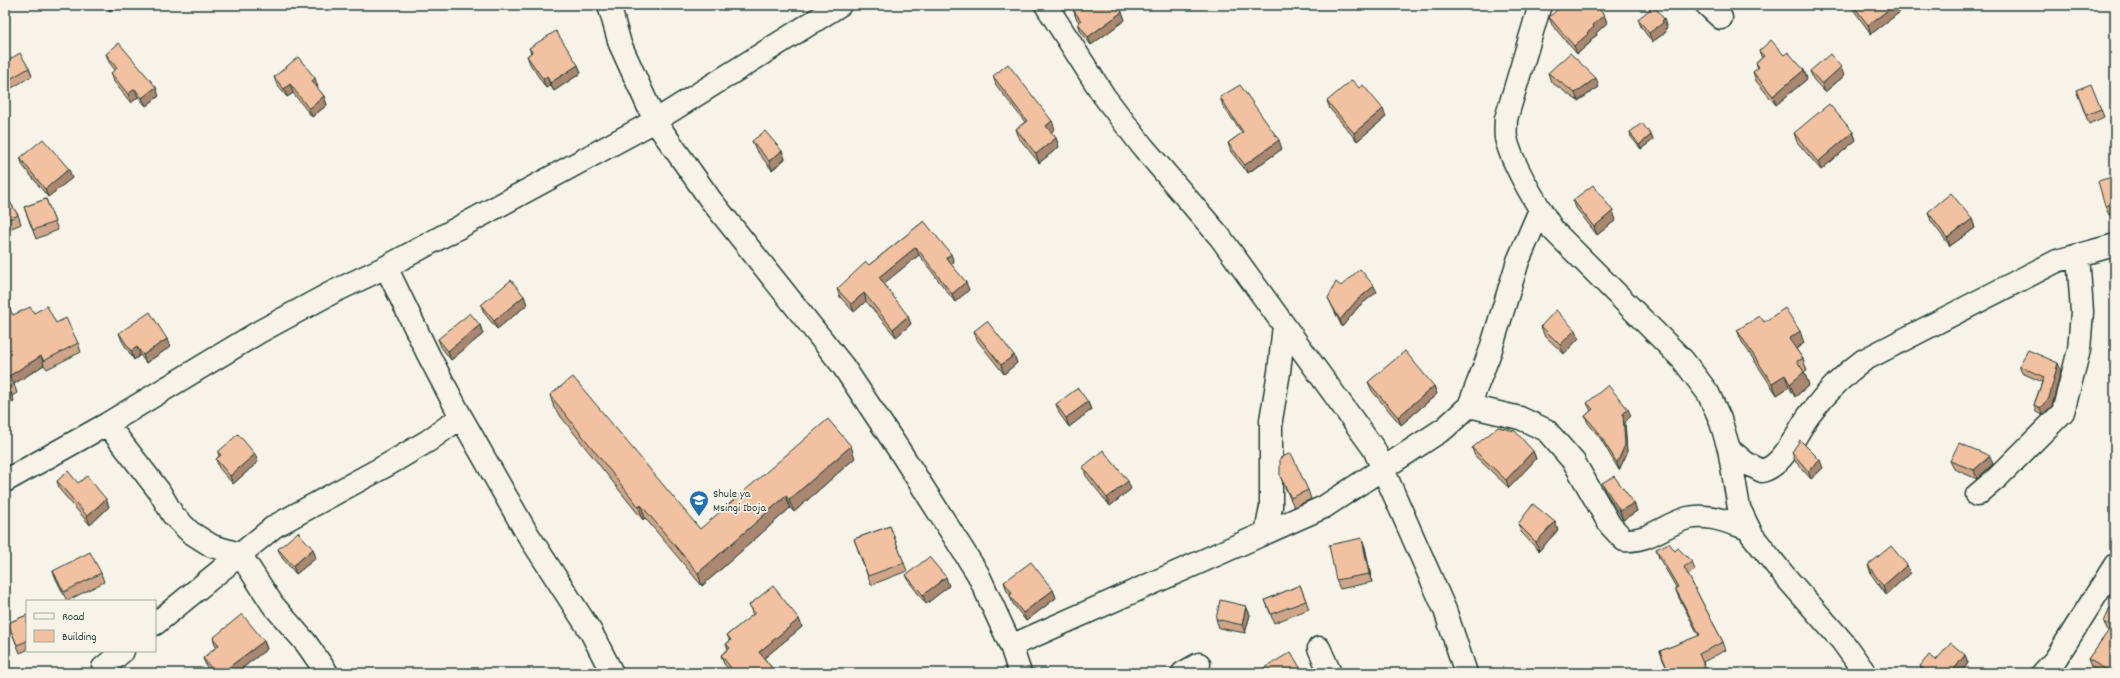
<svg xmlns="http://www.w3.org/2000/svg" width="2120" height="678" viewBox="0 0 2120 678" font-family="Dekko,sans-serif">
<rect width="100%" height="100%" fill="#f7f3e8"/>
<filter id="ink" filterUnits="userSpaceOnUse"><feTurbulence type="fractalNoise" baseFrequency=".025" numOctaves="2"/><feDisplacementMap in="SourceGraphic" scale="8" xChannelSelector="R" yChannelSelector="G"/><feConvolveMatrix kernelMatrix="1 2 1 2 8 2 1 2 1" color-interpolation-filters="sRGB"/></filter>
<g filter="url(#ink)">
<g fill="none" stroke-linecap="round" stroke-linejoin="round">
<defs>
<path id="minor" d="M609,5L620,44L655,121L710,199L843,366L901,453L978,574L1011,646L1020,673
M1046,5L1104,96L1143,147L1220,237L1374,449L1445,610L1466,673
M1540,5L1506,119C1506,125 1505,132 1506,138C1511,162 1539,208 1553,230L1683,360L1708,393L1720,419L1729,449L1739,508L1752,535L1783,574L1842,641L1865,673
M1707,5L1721,18
M386,267L428,354L461,417L525,530L591,632L612,673
M1469,406L1520,418L1546,430L1574,462L1610,525L1624,540C1649,542 1665,524 1688,518C1709,513 1730,523 1749,529
M107,424L159,491L173,515L190,532L212,546L240,554L273,605L306,643L327,673
M1729,449L1746,463L1762,471C1785,465 1796,432 1810,414C1826,393 1843,375 1864,360L2057,261L2115,245
M5,481L107,424L259,332L333,292L386,267L655,121L840,5
M1977,495L1998,477L2063,412L2079,350L2082,312L2078,255
M1266,533L1271,507V420L1279,372L1284,325
M155,624L275,526L389,464L428,441L461,417
M1011,646L1324,507L1445,428L1469,406L1490,352L1518,261L1540,210
M1319,648L1330,673
M103,673V668L123,651
M1183,673L1199,664
M2043,673L2055,660L2115,565"/>
</defs>
<!-- minor casing -->
<use href="#minor" stroke="#1f3d34" stroke-width="25"/>
<!-- minor -->
<use href="#minor" stroke="#f7f3e8" stroke-width="22"/>
</g>
<!-- wall -->
<path fill="#cfa68a" stroke="#1f3d34" d="M106,5H117L110,11Z
M1569,5H1604L1598,8L1604,15L1607,23L1596,33L1597,35L1590,40L1591,42L1577,54L1552,25L1549,17L1568,6Z
M1850,5H1900L1898,7L1900,12L1871,34Z
M1073,9L1122,12L1125,20L1091,45L1081,32L1078,23L1079,22L1076,18Z
M1638,19L1667,28L1665,29L1666,32L1652,42L1641,27Z
M529,48L578,65L581,73L554,91L550,85L546,88L530,64L527,56L531,53Z
M1759,51L1784,55L1804,70L1807,79L1776,105L1756,81L1753,72L1758,69L1756,63L1762,58Z
M106,54L159,96L146,106L138,97L131,103L114,82L111,73L115,70L109,62Z
M5,62L29,68L32,76L5,92Z
M1810,71L1844,76L1825,92L1813,79Z
M1548,73L1599,87L1578,101L1551,82Z
M993,76L1055,129L1051,132L1056,138L1059,147L1039,163L1019,138L1016,129L1025,122L996,85Z
M274,77L318,87L317,88L324,96L327,105L312,117L293,93L287,97L277,85Z
M2076,90L2101,109L2104,117L2089,124Z
M1220,97L1282,149L1248,173L1231,152L1228,143L1242,133L1223,106Z
M1327,101L1386,117L1357,141L1330,109Z
M1630,132L1651,135L1653,140L1641,149L1631,137Z
M1853,132L1856,140L1821,170L1797,142L1794,133Z
M752,141L782,151L785,159L772,170L756,150Z
M20,158L72,178L48,197L23,166Z
M2115,176V213L2109,215L2105,206Z
M5,194L18,215L21,224L5,231Z
M46,199L58,230L36,239L24,207Z
M1573,200L1616,220L1597,235L1576,208Z
M1928,212L1972,219L1975,228L1950,246L1931,221Z
M924,221L954,262L951,264L969,290L955,302L919,255L884,283L911,324L896,337L866,301L854,312L840,297L837,289L869,265Z
M1341,286L1377,292L1359,306L1342,327L1331,304L1328,298Z
M524,296L527,305L497,329L484,313L481,305Z
M5,305L13,315L34,313L56,323L78,343L81,352L47,369L44,365L14,384L17,393L12,396L14,401L5,406L7,351L5,348Z
M1764,322L1804,343L1796,349L1803,359L1807,371L1804,372L1809,385L1795,397L1789,387L1777,395L1742,342L1737,330Z
M480,325L483,334L451,360L441,347L438,339Z
M1541,326L1579,338L1564,354L1544,335Z
M974,331L1014,355L1017,363L1004,374L977,340Z
M119,333L167,339L170,347L146,363L140,355L134,360L122,341Z
M2019,366L2061,370L2052,406L2042,415L2036,412L2034,405L2042,382L2022,373Z
M1368,382L1434,386L1437,394L1401,425L1372,391Z
M550,395L700,529L855,458L794,512L790,508L702,586L645,518L643,520L554,408Z
M1088,402L1091,410L1069,427L1059,413L1056,404Z
M1587,403L1631,416L1625,422L1627,453L1619,470L1600,438L1588,423L1585,416L1591,411Z
M1472,448L1533,451L1536,459L1509,488L1475,456Z
M218,452L255,454L258,462L233,484L219,468L216,459L219,456Z
M1792,452L1823,468L1811,479L1795,461Z
M1950,461L1993,464L1977,479L1954,469Z
M1083,467L1131,489L1110,506L1086,476Z
M1280,476L1308,490L1311,499L1294,507L1284,485Z
M57,481L78,483L106,499L109,507L90,525L60,490Z
M1602,483L1634,503L1637,511L1623,520L1605,491Z
M1518,524L1558,530L1539,551L1521,532Z
M890,526L907,571L871,585L854,539Z
M1365,547L1372,582L1340,589L1336,580Z
M278,549L316,558L296,574L282,558Z
M1656,549L1675,551L1692,562L1695,570L1688,575L1723,642L1726,650L1703,662L1707,673H1669L1663,660L1660,651L1699,636L1678,596L1675,588L1676,587L1659,558Z
M1868,565L1910,573L1886,595L1871,574Z
M53,571L101,573L104,582L67,601L56,579Z
M906,575L949,586L926,604L910,583Z
M1004,582L1053,590L1056,598L1026,621L1013,604L1010,596V595L1007,591Z
M1300,585L1309,609L1274,623L1265,600Z
M749,605L799,619L802,627L764,658L776,673H732L724,664L721,655L728,649L726,644L730,641L727,635L753,615Z
M1246,606L1250,615L1245,633L1219,628L1216,619Z
M2115,610V673H2102L2091,667L2088,659L2109,631L2107,630L2104,622Z
M27,615V650L20,653L8,623Z
M213,638L264,641L267,649L236,673H212L206,666L203,658L216,647Z
M1965,655L1968,663L1961,673H1922L1920,666L1936,660Z"/>
<!-- shaded-wall -->
<path fill="#a98771" stroke="#1f3d34" d="M108,5H117L110,11Z
M1895,5H1900L1898,7L1900,12L1871,34L1868,25Z
M1122,12L1125,20L1091,45L1088,37Z
M1604,15L1607,23L1596,33L1597,35L1590,40L1591,42L1577,54L1574,46L1593,25Z
M1664,19L1667,28L1665,29L1666,32L1652,42L1649,33Z
M578,65L581,73L554,91L550,83Z
M1841,67L1844,76L1825,92L1822,84Z
M1804,70L1807,79L1776,105L1773,96Z
M547,76L550,85L546,88L543,79Z
M315,78L318,87L315,89L312,81Z
M1596,78L1599,87L1578,101L1575,93Z
M290,84L293,93L287,97L284,89Z
M156,87L159,96L146,106L142,98Z
M135,89L138,97L131,103L128,94Z
M324,96L327,105L312,117L309,109Z
M1383,109L1386,117L1357,141L1354,133Z
M1052,121L1055,129L1049,134L1046,126Z
M1853,132L1856,140L1821,170L1818,162Z
M1651,135L1653,140L1641,149L1639,145Z
M1056,138L1059,147L1039,163L1036,154Z
M1279,140L1282,149L1248,173L1245,165Z
M782,151L785,159L772,170L769,161Z
M69,169L72,178L48,197L45,189Z
M1613,211L1616,220L1597,235L1594,227Z
M1972,219L1975,228L1950,246L1947,238Z
M916,247L919,255L882,285L879,277Z
M951,254L954,262L949,266L946,258Z
M966,282L969,290L955,302L952,294Z
M1374,286L1377,292L1359,306L1342,327L1340,320L1357,300Z
M864,293L866,301L854,312L851,304Z
M524,296L527,305L497,329L494,321Z
M908,316L911,324L896,337L893,329Z
M480,325L483,334L451,360L448,351Z
M1575,330L1579,338L1564,354L1560,345Z
M1800,331L1804,343L1793,351L1789,339Z
M167,339L170,347L146,363L143,355Z
M137,347L140,355L134,360L131,351Z
M1014,355L1017,363L1004,374L1001,365Z
M41,356L44,365L12,385L9,376Z
M2058,363L2061,370L2052,406L2042,415L2040,408Z
M1804,372L1809,385L1795,397L1790,384Z
M1785,375L1789,387L1777,395L1772,383Z
M1434,386L1437,394L1401,425L1398,417Z
M11,392L14,401L5,406V396Z
M1088,402L1091,410L1069,427L1066,418Z
M1628,409L1631,416L1625,422L1627,453L1619,470L1617,463L1623,414Z
M851,446L855,458L794,512L789,500Z
M1533,451L1536,459L1509,488L1506,480Z
M255,454L258,462L233,484L230,476Z
M1990,456L1993,464L1977,479L1974,470Z
M1820,460L1823,468L1811,479L1808,471Z
M1128,481L1131,489L1110,506L1107,498Z
M786,496L790,508L702,586L698,573Z
M106,499L109,507L90,525L87,516Z
M1634,503L1637,511L1623,520L1620,511Z
M641,505L645,518L643,520L639,507Z
M1555,522L1558,530L1539,551L1536,542Z
M1362,538L1365,547L1372,582L1369,574Z
M313,549L316,558L296,574L293,566Z
M1907,565L1910,573L1886,595L1883,586Z
M946,577L949,586L926,604L923,595Z
M1053,590L1056,598L1026,621L1023,613Z
M1246,606L1250,615L1245,633L1242,625Z
M799,619L802,627L762,660L759,652Z
M264,641L267,649L236,673H221Z
M1965,655L1968,663L1961,673H1951Z"/>
<!-- building -->
<path fill="#f1c1a1" stroke="#1f3d34" d="M1078,5H1118L1122,12L1088,37L1078,23L1081,21L1073,9Z
M1563,5H1567L1568,6L1569,5H1596L1604,15L1593,25L1594,27L1587,33L1588,34L1574,46L1549,17Z
M1853,5H1895L1868,25Z
M1654,6L1664,19L1662,21L1663,23L1649,33L1638,19Z
M556,31L578,65L550,83L547,76L543,79L527,56L532,52L529,48Z
M1771,40L1784,55L1788,52L1804,70L1773,96L1753,72L1759,67L1756,63L1764,56L1759,51Z
M119,43L156,87L142,98L135,89L128,94L111,73L117,68L106,54Z
M20,53L29,68L5,82V62Z
M1570,53L1596,78L1575,93L1548,73Z
M1830,54L1841,67L1822,84L1810,71Z
M298,57L315,78L312,81L324,96L309,109L290,84L284,89L274,77Z
M1008,64L1052,121L1046,126L1056,138L1036,154L1016,129L1027,121L993,76Z
M1352,80L1359,88L1363,85L1383,109L1354,133L1327,101Z
M2091,84L2101,109L2086,115L2076,90Z
M1240,85L1279,140L1245,165L1228,143L1243,132L1220,97Z
M1829,104L1853,132L1818,162L1794,133Z
M1642,123L1651,135L1639,145L1630,132Z
M765,131L782,151L769,161L752,141Z
M43,139L69,169L45,189L20,158Z
M2115,176V203L2105,206L2098,181Z
M1593,185L1613,211L1594,227L1573,200Z
M1951,193L1972,219L1947,238L1928,212Z
M5,194L18,215L5,221Z
M46,199L55,222L33,230L24,207Z
M924,221L951,254L946,258L966,282L952,294L916,247L879,277L908,316L893,329L864,293L851,304L837,289L866,262L869,265Z
M1360,269L1374,286L1357,300L1340,320L1328,298L1336,282L1341,286Z
M511,280L524,296L494,321L481,305Z
M7,304L13,315L30,307L34,313L47,306L56,323L66,318L78,343L44,361L41,356L9,376L14,384L8,388L11,392L5,396V353L9,350L5,344V305Z
M1785,308L1800,331L1789,339L1803,359L1797,361L1804,372L1790,384L1785,375L1772,383L1737,330L1760,316L1764,322Z
M1556,310L1575,330L1560,345L1541,326Z
M150,312L167,339L143,355L137,347L131,351L119,333Z
M470,313L480,325L448,351L438,339Z
M987,321L1014,355L1001,365L974,331Z
M2028,350L2058,363L2049,398L2040,408L2034,405L2044,377L2019,366Z
M1405,351L1434,386L1398,417L1368,382Z
M573,377L700,529L828,419L851,446L789,500L786,496L698,573L641,505L639,507L550,395Z
M1608,385L1628,409L1623,414L1625,445L1617,463L1597,430L1585,416L1593,409L1587,403Z
M1078,388L1088,402L1066,418L1056,404Z
M1498,427L1515,431L1533,451L1506,480L1472,448Z
M238,434L255,454L230,476L216,459L221,455L218,452Z
M1800,440L1820,460L1808,471L1792,452Z
M1959,443L1990,456L1974,470L1950,461Z
M1103,450L1128,481L1107,498L1083,467Z
M1291,453L1308,490L1291,498L1280,476V458Z
M68,471L78,483L87,476L106,499L87,516L57,481Z
M1614,476L1634,503L1620,511L1602,483Z
M1533,504L1555,522L1536,542L1518,524Z
M890,526L904,563L868,576L854,539Z
M298,532L313,549L293,566L278,549Z
M1362,538L1369,574L1336,580L1329,545Z
M1669,543L1675,551L1678,548L1692,562L1684,567L1723,642L1699,654L1705,668L1693,673H1669L1660,651L1700,635L1675,588L1678,587L1656,549Z
M1891,546L1907,565L1883,586L1868,565Z
M90,552L101,573L64,592L53,571Z
M929,557L946,577L923,595L906,575Z
M1031,562L1053,590L1023,613L1010,596L1012,593L1004,582Z
M1300,585L1306,601L1271,614L1265,600Z
M773,586L799,619L759,652L776,673H735L721,655L730,648L726,644L731,640L727,635L755,613L749,605Z
M1220,600L1246,606L1242,625L1216,619Z
M2110,608L2115,610V673H2105L2107,670L2088,659L2112,626L2104,622Z
M242,614L264,641L221,673H215L203,658L219,645L213,638Z
M27,615V641L17,645L8,623Z
M1951,643L1965,655L1951,673H1928L1920,666L1929,655L1936,660Z
M1291,652L1303,673H1257V672Z
M560,671L561,673H551Z"/>
</g>
<!-- icons -->
<defs>
<symbol id="school-pin" viewBox="-11 -11 22 30"><path d="M0 17L-7.5 6A9.5 9.5 0 1 1 7.5 6Z" fill="#1f6fb2" stroke="#f7f3e8"/><path d="M0-5L7-2L0 1L-7-2ZM-4 1L0 2.5L4 1V4Q0 6-4 4Z" fill="#fff"/></symbol>
</defs>
<g fill-rule="evenodd">
<use href="#school-pin" x="688" y="489" width="22" height="30"/>
</g>
<g text-anchor="middle" stroke-width="3.5" stroke-linejoin="round" paint-order="stroke">
<!-- poi labels -->
<g font-size="12" fill="#1f3d34" stroke="#f7f3e8" text-anchor="start">
<text x="713" y="497">Shule ya<tspan x="713" dy="14">Msingi Iboja</tspan></text>
</g>
</g>
<!-- margin -->
<rect width="2120" height="678" fill="none" stroke="#f7f3e8" stroke-width="20"/>
<rect x="10" y="10" width="2100" height="658" fill="none" stroke="#1f3d34" stroke-width="1.5" filter="url(#ink)"/>
<!-- legend -->
<rect x="26" y="600" width="130" height="52" fill="#f7f3e8" stroke="#a1aaa0"/>
<rect x="34" y="613" width="20" height="6" fill="#f7f3e8" stroke="#a1aaa0"/>
<text x="62" y="620" font-size="12" fill="#1f3d34">Road</text>
<rect x="34" y="630" width="20" height="12" fill="#f1c1a1" stroke="#a1aaa0"/>
<text x="62" y="640" font-size="12" fill="#1f3d34">Building</text>
</svg>
